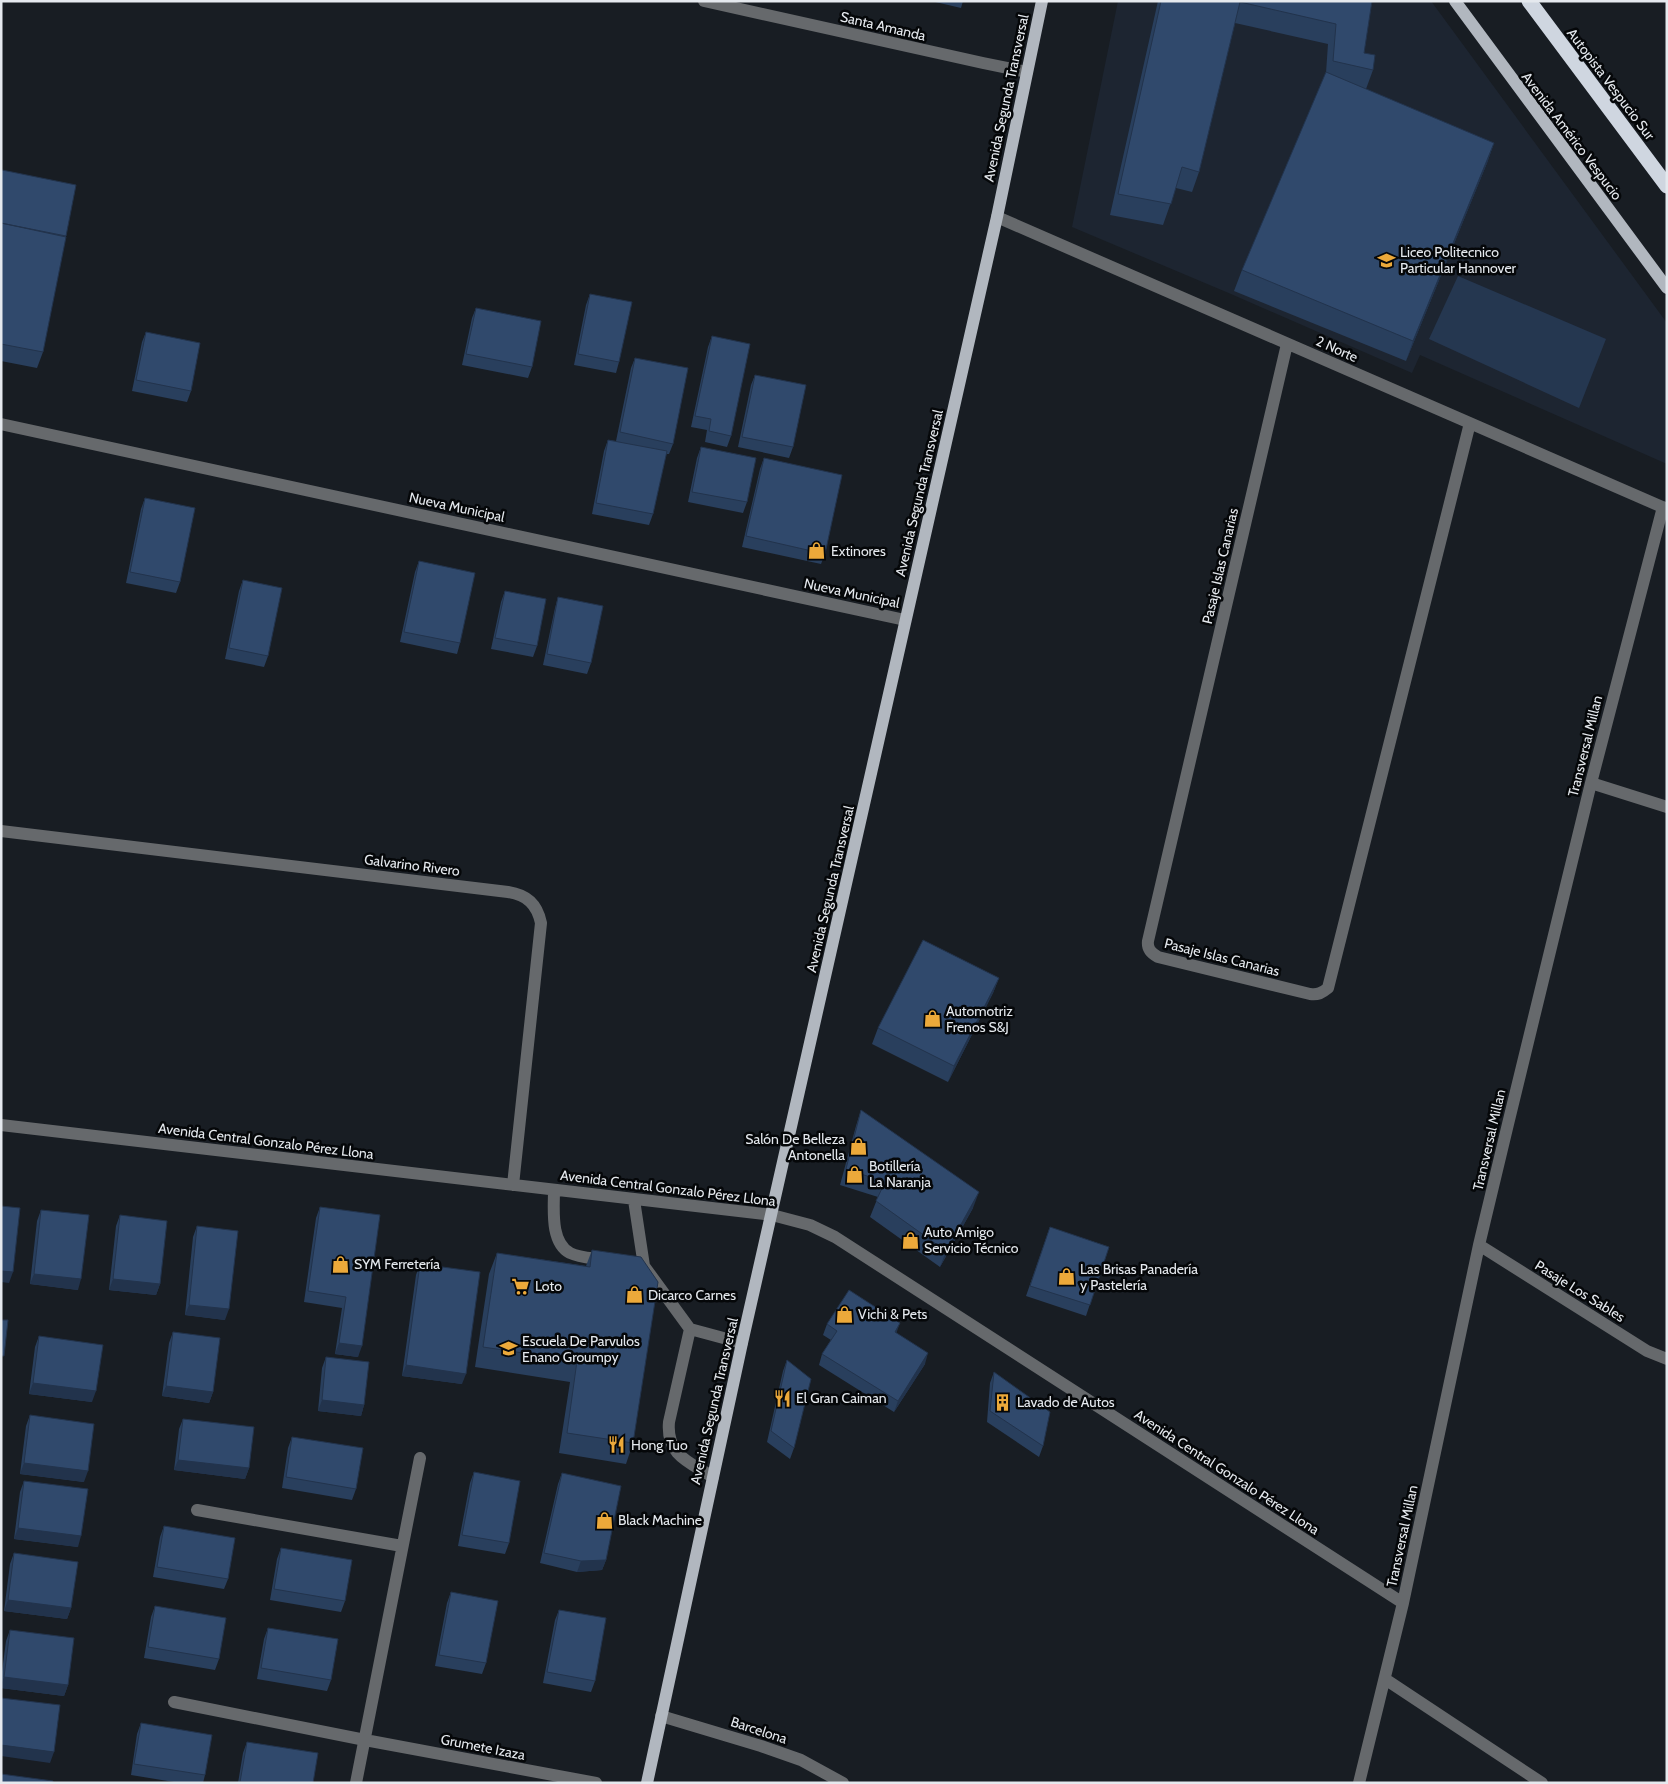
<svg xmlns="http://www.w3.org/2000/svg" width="1668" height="1784" viewBox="0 0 1668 1784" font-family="Cabin,sans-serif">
<rect width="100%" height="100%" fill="#181d23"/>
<!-- built -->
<path fill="#1d2531" d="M1118,1H1431L1667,323V464L1420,355L1412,373L1231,294L1072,227Z"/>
<!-- green -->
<path fill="#253750" d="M1458,276L1606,339L1579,408L1429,339Z"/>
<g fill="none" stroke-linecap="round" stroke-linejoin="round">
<!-- minor -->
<path stroke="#66696c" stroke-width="12" d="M704,1L983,63L1027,72
M997,217L1667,509
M1287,344L1148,941C1147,949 1151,953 1158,957L1310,994C1318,995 1322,993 1328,988L1470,423
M1,424L905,620
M1591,783L1667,807
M1,831L508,892C527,895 537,904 541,923L513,1185
M1,1125L772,1215L810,1225L835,1237L1403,1603
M554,1190C554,1209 550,1242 570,1253C580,1258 594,1258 605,1260
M634,1200L644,1266L690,1329L742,1343
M1479,1245L1647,1351L1667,1359
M690,1329L669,1422C666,1455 689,1462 713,1477
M197,1510L402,1546
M1385,1679L1542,1783
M174,1702L365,1740L596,1783
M661,1716L761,1746L801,1760L843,1783
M356,1783L420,1458
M1359,1783L1403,1603L1479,1245L1508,1124L1591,783L1663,507"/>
<!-- major -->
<path stroke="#b1b7bf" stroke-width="12" d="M1455,1L1667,288
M647,1783L742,1343L997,217L1042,1"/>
<!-- highway -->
<path stroke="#cfd6e0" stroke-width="15" d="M1529,1L1667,186"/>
</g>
<!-- wall -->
<path fill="#293f5d" d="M931,1H963L961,8Z
M1158,1H1372L1364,53L1373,70L1366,89L1494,143L1487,163L1406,361L1234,291L1242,270L1326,73L1328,44L1235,23L1199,172L1192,192L1176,188L1163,225L1110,215Z
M1,172L66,236L43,352L37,368L1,361Z
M590,294L619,362L616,373L574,365L586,305Z
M476,308L532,367L528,378L462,365L472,318Z
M146,332L191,391L187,402L132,391L142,342Z
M712,336L731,436L727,447L705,442L707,430L691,427L708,347Z
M635,358L673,444L669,454H666L653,514L649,525L592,514L604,451L608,440L616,441L631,368Z
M755,375L793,447L789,458L738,447L751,385Z
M701,447L747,502L743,513L688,502L697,458Z
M764,458L825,554L821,564L742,547L760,469Z
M145,498L180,582L176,593L126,583L141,509Z
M419,561L460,643L457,654L400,642L415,572Z
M243,580L268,656L264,667L225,659L239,591Z
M505,591L537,646L533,657L491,649L501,602Z
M558,597L591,663L587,674L543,665L555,608Z
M999,978L993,993L948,1082L872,1044L878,1028Z
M861,1110L973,1208L940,1267L870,1217L878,1197L840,1185L856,1126Z
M320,1207L380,1215L358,1357L335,1354L342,1308L304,1302L316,1218Z
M41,1210L78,1290L30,1284L37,1221Z
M120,1215L160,1284L156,1295L109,1290L116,1226Z
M197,1226L225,1320L185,1315L193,1237Z
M1050,1227L1109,1247L1086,1316L1026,1296Z
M592,1250L633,1443L626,1464L559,1453L570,1382L475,1367L489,1274L497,1253L586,1266Z
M420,1264L462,1384L402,1376L416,1275Z
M827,1324L896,1334L925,1364L894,1412L819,1365L822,1354L831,1340L823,1335Z
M173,1332L213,1392L209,1403L162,1396L169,1343Z
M39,1336L92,1402L29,1394L35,1347Z
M326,1357L364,1405L361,1416L318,1411L322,1368Z
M787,1360L794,1448L790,1459L767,1442L783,1371Z
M994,1372L1043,1446L1039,1457L987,1422L990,1383Z
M30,1415L84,1482L20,1474L26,1426Z
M183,1419L249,1468L245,1479L174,1470L179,1429Z
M292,1437L356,1489L352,1500L282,1488L288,1448Z
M474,1472L509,1543L505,1554L458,1546L470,1483Z
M562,1473L606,1560L602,1570L577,1572L540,1563L558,1484Z
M24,1481L78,1547L14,1539L20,1492Z
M164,1526L228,1579L224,1589L153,1577L160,1537Z
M281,1548L345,1601L341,1612L270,1600L277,1559Z
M14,1553L71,1608L67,1619L4,1611L10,1564Z
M451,1592L486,1663L482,1674L435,1666L447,1603Z
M155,1606L219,1659L215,1670L144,1658L151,1617Z
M559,1610L595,1681L591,1692L543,1683L555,1620Z
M268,1628L331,1680L327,1691L257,1679L264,1639Z
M10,1630L68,1685L64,1696L1,1688V1679L6,1641Z
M141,1723L205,1775L203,1783H180L131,1775L137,1734Z
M247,1742L313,1783H238L243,1753Z"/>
<!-- shaded-wall -->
<path fill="#22334c" d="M1494,143L1487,163L1406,361L1413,341Z
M999,978L993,993L948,1082L954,1066Z
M979,1192L973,1208L940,1267L946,1251Z
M1,1271L13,1272L9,1283L1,1282Z
M34,1274L81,1279L78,1290L30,1284Z
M113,1279L160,1284L156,1295L109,1290Z
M189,1305L229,1309L225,1320L185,1315Z
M900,1323L896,1334L895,1332Z
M339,1343L362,1346L358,1357L335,1354Z
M928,1353L925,1364L894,1412L898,1401Z
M406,1365L466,1374L462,1384L402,1376Z
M33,1383L96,1391L92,1402L29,1394Z
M166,1386L213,1392L209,1403L162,1396Z
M322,1400L364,1405L361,1416L318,1411Z
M178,1460L249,1468L245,1479L174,1470Z
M24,1463L88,1471L84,1482L20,1474Z
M18,1528L81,1536L78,1547L14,1539Z
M606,1560L602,1570L577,1572L581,1561Z
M8,1600L71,1608L67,1619L4,1611Z
M4,1677L68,1685L64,1696L1,1688V1685Z
M1,1745L54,1752L50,1763L1,1756Z"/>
<!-- building -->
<path fill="#30496c" stroke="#22334c" d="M1161,1H1372L1364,53L1375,55L1373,70L1333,61L1336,24L1240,2L1199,172L1182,167L1171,204L1118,194Z
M1326,72L1494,143L1413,341L1242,270Z
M2,170L76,185L66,236L1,223V173Z
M1,223L66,237L43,352L1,344Z
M590,294L632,302L619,362L578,354Z
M476,308L541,321L532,367L466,354Z
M146,332L200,343L191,391L136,380Z
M712,336L750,344L731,436L709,431L711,419L695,416Z
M635,358L688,368L673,444L620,432Z
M755,375L806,385L793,447L742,437Z
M608,440L667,451L653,514L596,503Z
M701,447L756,458L747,502L692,492Z
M764,458L842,475L825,554L746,536Z
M145,498L195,508L180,582L130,572Z
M419,561L475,573L460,643L404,632Z
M243,580L282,588L268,656L229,648Z
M505,591L546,599L537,646L495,638Z
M558,597L603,606L591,663L547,654Z
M923,940L999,978L954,1066L878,1028Z
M861,1110L979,1192L946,1251L876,1201L885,1182L846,1169Z
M1,1206L20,1208L13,1272L1,1271Z
M320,1207L380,1215L362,1346L339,1343L346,1297L308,1291Z
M41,1210L89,1215L81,1279L34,1274Z
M120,1215L167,1221L160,1284L113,1279Z
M197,1226L238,1231L229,1309L189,1305Z
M1050,1227L1109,1247L1090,1305L1030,1286Z
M592,1250L641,1257L658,1282L633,1443L567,1433L577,1361L483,1347L497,1253L590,1267Z
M420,1264L480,1272L466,1374L406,1365Z
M849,1290L900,1323L895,1332L928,1353L898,1401L822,1354L837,1331L827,1324Z
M1,1320H8L4,1356H1Z
M173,1332L220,1338L213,1392L166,1386Z
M39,1336L103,1345L96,1391L33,1383Z
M326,1357L369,1362L364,1405L322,1400Z
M787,1360L811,1379L794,1448L771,1431Z
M994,1372L1050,1412L1043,1446L990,1411Z
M30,1415L94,1424L88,1471L24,1463Z
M183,1419L254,1427L249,1468L178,1460Z
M292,1437L363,1448L356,1489L286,1477Z
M474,1472L520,1481L509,1543L462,1535Z
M562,1473L621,1486L606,1560L581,1561L544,1553Z
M24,1481L88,1489L81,1536L18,1528Z
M164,1526L235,1538L228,1579L157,1567Z
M281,1548L352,1560L345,1601L274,1589Z
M14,1553L78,1562L71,1608L8,1600Z
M451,1592L498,1601L486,1663L439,1655Z
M155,1606L226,1618L219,1659L148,1647Z
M559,1610L606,1618L595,1681L547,1672Z
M268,1628L338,1639L331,1680L261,1668Z
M10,1630L74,1638L68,1685L4,1677Z
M1,1698L60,1705L54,1752L1,1745Z
M141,1723L212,1735L205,1775L134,1764Z
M247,1742L318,1753L313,1783L240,1782Z
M1,1774L53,1781V1783H1Z"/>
<!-- icons -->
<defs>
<symbol id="school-bare" viewBox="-9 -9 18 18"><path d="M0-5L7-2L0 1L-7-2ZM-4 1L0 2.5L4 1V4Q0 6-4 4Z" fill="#eca93a" stroke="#050709" stroke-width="2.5" paint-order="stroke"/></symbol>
<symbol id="shop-bare" viewBox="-9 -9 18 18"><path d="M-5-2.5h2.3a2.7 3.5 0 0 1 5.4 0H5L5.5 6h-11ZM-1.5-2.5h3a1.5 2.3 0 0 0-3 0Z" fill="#eca93a" stroke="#050709" stroke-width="2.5" paint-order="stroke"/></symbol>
<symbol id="supermarket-bare" viewBox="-9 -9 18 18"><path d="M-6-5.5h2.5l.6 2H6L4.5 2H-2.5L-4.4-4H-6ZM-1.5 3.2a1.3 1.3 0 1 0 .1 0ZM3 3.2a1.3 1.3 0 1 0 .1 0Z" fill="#eca93a" stroke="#050709" stroke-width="2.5" paint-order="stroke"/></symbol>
<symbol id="restaurant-bare" viewBox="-9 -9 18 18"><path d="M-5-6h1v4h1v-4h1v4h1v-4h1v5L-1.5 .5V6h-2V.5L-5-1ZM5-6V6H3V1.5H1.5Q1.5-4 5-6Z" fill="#eca93a" stroke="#050709" stroke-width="2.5" paint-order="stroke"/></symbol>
<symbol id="building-bare" viewBox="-9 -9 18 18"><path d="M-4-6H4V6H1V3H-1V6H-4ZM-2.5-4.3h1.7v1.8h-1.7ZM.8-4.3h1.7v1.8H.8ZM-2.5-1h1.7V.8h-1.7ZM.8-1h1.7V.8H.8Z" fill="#eca93a" stroke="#050709" stroke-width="2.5" paint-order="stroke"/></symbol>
</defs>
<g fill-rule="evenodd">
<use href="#school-bare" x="1374" y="248" width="25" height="25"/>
<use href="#shop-bare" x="804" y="538" width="25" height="25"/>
<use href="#shop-bare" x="920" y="1006" width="25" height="25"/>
<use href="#shop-bare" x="846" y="1134" width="25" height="25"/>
<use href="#shop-bare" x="842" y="1162" width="25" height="25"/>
<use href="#shop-bare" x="898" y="1228" width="25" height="25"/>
<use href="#shop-bare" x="328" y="1252" width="25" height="25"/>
<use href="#shop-bare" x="1054" y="1264" width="25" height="25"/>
<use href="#supermarket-bare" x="508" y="1274" width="25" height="25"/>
<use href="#shop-bare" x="622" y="1282" width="25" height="25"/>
<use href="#shop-bare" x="832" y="1302" width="25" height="25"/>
<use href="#school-bare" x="496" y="1336" width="25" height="25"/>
<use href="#restaurant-bare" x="770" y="1386" width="25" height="25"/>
<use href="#building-bare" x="990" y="1390" width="25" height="25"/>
<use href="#restaurant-bare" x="604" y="1432" width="25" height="25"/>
<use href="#shop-bare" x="592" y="1508" width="25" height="25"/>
</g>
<g text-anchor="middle" stroke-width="5" stroke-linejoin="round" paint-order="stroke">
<!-- street labels -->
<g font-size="14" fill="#e5e9ee" stroke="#050709">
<text transform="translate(883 26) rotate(13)" y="5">Santa Amanda</text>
<text transform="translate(1611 84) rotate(53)" y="5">Autopista Vespucio Sur</text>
<text transform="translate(1006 98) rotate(-78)" y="5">Avenida Segunda Transversal</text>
<text transform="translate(1572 136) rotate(53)" y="5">Avenida Américo Vespucio</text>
<text transform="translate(1337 349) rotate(24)" y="5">2 Norte</text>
<text transform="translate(919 493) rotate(-77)" y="5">Avenida Segunda Transversal</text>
<text transform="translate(457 507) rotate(12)" y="5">Nueva Municipal</text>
<text transform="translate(1220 566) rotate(-77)" y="5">Pasaje Islas Canarias</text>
<text transform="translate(852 593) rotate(12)" y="5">Nueva Municipal</text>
<text transform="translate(1585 746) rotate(-76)" y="5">Transversal Millan</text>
<text transform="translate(412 865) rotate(7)" y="5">Galvarino Rivero</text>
<text transform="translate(830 889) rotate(-77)" y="5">Avenida Segunda Transversal</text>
<text transform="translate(1222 957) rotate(14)" y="5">Pasaje Islas Canarias</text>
<text transform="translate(1489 1140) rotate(-77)" y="5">Transversal Millan</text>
<text transform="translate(266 1141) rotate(7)" y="5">Avenida Central Gonzalo Pérez Llona</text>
<text transform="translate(668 1188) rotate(7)" y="5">Avenida Central Gonzalo Pérez Llona</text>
<text transform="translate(1580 1291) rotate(32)" y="5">Pasaje Los Sables</text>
<text transform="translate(714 1401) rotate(-77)" y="5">Avenida Segunda Transversal</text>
<text transform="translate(1227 1472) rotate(33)" y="5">Avenida Central Gonzalo Pérez Llona</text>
<text transform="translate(1402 1536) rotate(-78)" y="5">Transversal Millan</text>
<text transform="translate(759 1730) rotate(18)" y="5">Barcelona</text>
<text transform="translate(483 1747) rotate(11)" y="5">Grumete Izaza</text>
</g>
<!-- poi labels -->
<g font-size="14" fill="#e5e9ee" stroke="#050709" text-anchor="start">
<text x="1400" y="257">Liceo Politecnico<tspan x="1400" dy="16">Particular Hannover</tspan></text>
<text x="831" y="556">Extinores</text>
<text x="946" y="1016">Automotriz<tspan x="946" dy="16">Frenos S&amp;J</tspan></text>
<text x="845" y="1144" text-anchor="end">Salón De Belleza<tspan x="845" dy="16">Antonella</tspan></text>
<text x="869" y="1171">Botillería<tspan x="869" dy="16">La Naranja</tspan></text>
<text x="924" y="1237">Auto Amigo<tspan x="924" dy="16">Servicio Técnico</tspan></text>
<text x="354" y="1269">SYM Ferretería</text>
<text x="1080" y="1274">Las Brisas Panadería<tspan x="1080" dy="16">y Pastelería</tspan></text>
<text x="535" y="1291">Loto</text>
<text x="648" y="1300">Dicarco Carnes</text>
<text x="858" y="1319">Vichi &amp; Pets</text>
<text x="522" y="1346">Escuela De Parvulos<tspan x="522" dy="16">Enano Groumpy</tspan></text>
<text x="796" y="1403">El Gran Caiman</text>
<text x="1017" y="1407">Lavado de Autos</text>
<text x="631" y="1450">Hong Tuo</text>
<text x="618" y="1525">Black Machine</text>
</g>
</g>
<!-- border -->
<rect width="1668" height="1784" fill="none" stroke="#e5e9ee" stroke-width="5"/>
</svg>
